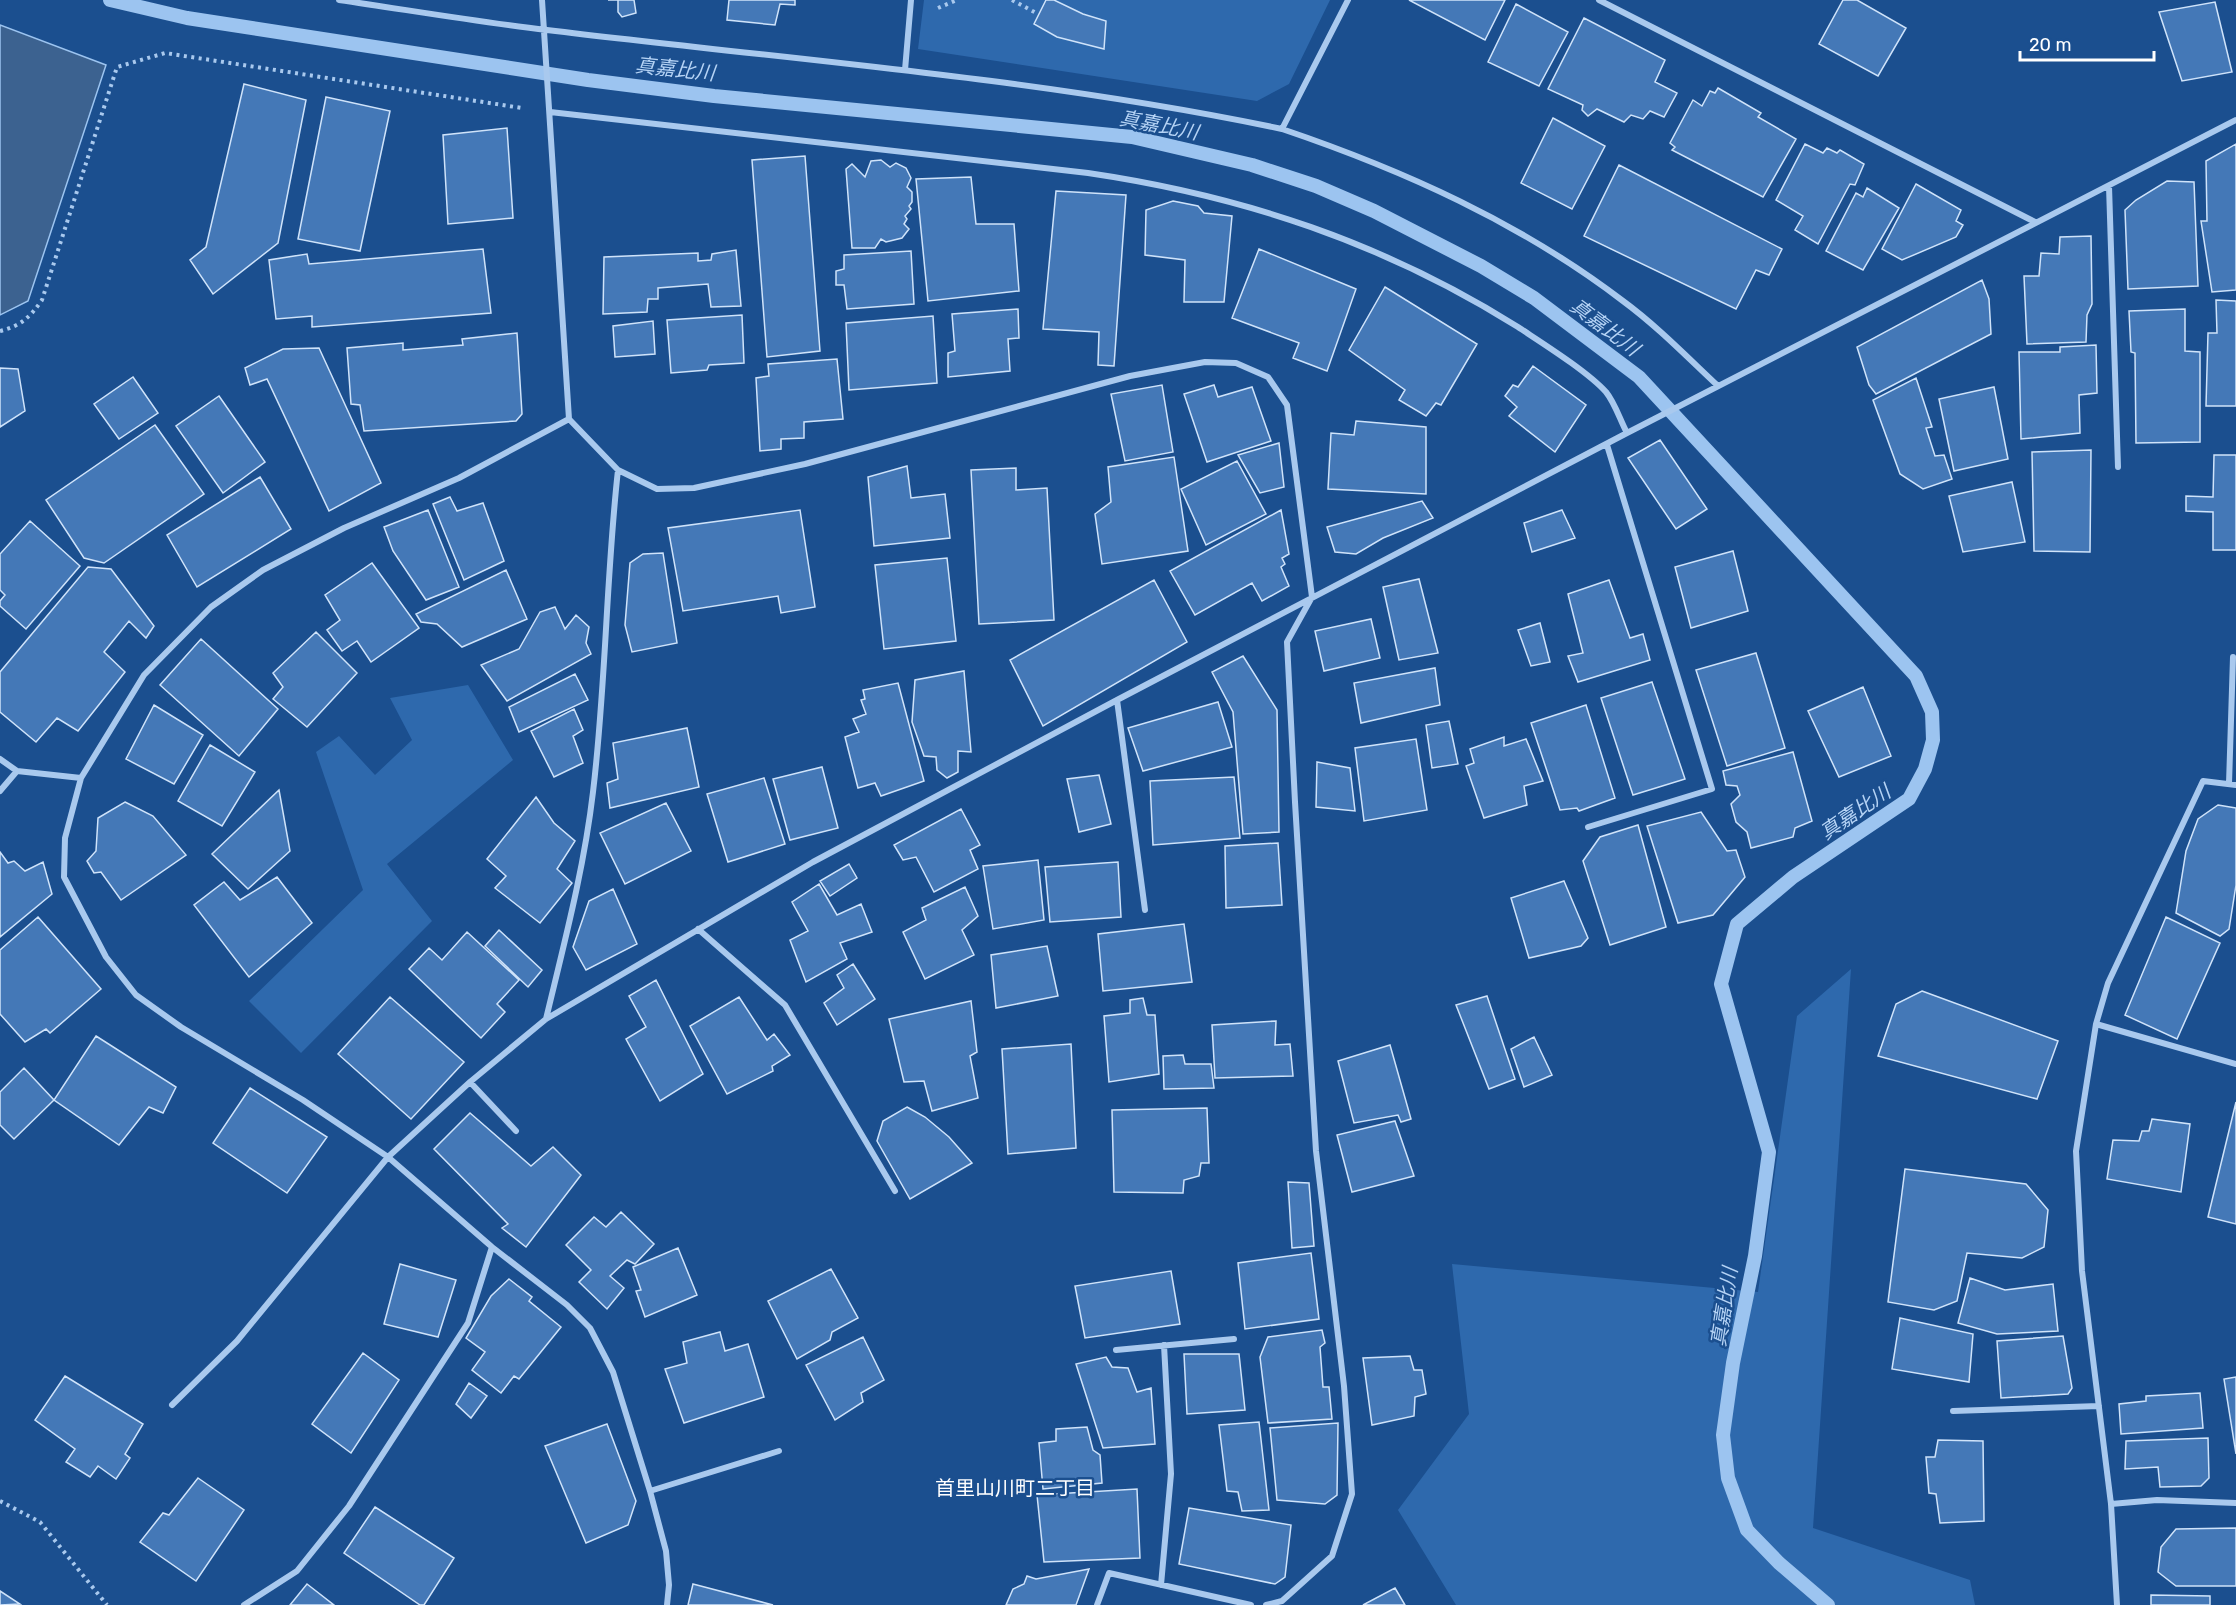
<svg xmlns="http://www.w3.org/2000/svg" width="2236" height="1605" viewBox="0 0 2236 1605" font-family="Rubik,'Noto Sans JP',sans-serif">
<rect width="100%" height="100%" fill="#1b4f8f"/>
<!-- green -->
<path fill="#2e69ad" d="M924,0H1330L1289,84L1257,101L918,49Z
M468,685L513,760L387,864L432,921L301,1053L249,1001L363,890L316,752L339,736L375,775L412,740L390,698Z
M1851,969L1813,1528L1970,1580L1975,1605H1456L1398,1510L1469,1414L1452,1264L1758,1292L1797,1016Z"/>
<!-- water -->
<path fill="#3c6290" stroke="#9cc4f0" stroke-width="1.5" d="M0,25L106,65L28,301L0,315Z"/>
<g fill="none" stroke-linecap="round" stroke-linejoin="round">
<!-- stream -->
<path stroke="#9cc4f0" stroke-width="14" d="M110,0L187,18L588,80L714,96L1132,137L1252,165L1316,186L1374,211L1481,266L1534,298L1639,377L1916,676L1932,712L1933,740L1925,769L1909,799L1793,877L1737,924L1721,984L1769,1152L1755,1256L1733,1363L1723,1435L1728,1478L1747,1530L1779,1563L1828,1605"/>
</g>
<!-- building -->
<path fill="#4478b7" stroke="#cfe3fa" stroke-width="1.5" d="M608,0H634L636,13L622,17L618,12V0Z
M729,0H795V5L780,4L775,25L727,20Z
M1046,0H1054L1083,14L1106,21L1104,49L1057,37L1034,24Z
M1409,0H1505L1485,40Z
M1843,0H1857L1906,28L1878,76L1819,44Z
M2215,2L2232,72L2182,81L2159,12Z
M1516,4L1568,32L1539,86L1488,62Z
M1584,18L1665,60L1655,82L1677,93L1664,117L1650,111L1643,119L1631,115L1624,122L1597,109L1588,116L1582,110L1583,105L1548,89Z
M244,84L306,100L278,243L213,294L190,260L206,247Z
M1718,88L1761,113L1758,117L1796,139L1763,197L1672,150L1675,147L1670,143L1693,100L1702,106L1710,91L1715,93Z
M326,97L390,111L360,251L298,239Z
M1553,118L1605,146L1572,209L1521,183Z
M507,128L513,218L448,224L443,135Z
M1805,144L1823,153L1827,148L1837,153L1840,150L1864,164L1855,185L1850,184L1818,244L1795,230L1803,216L1776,200Z
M2236,144V290L2212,292L2201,221H2207L2206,161Z
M805,156L820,351L767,357L752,160Z
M881,160L890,167L896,163L906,168L911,178L907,187L912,192V202L909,206L911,209L905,216L907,219L904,224L909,229L902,238L886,242L881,239L875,248H852L846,169L852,164L865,177L871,161Z
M1619,165L1782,249L1769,275L1756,270L1736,309L1584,236Z
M971,177L976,224H1014L1019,291L928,301L916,179Z
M2167,181L2194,182L2198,286L2128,289L2125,210L2136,200Z
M1916,184L1961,210L1956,221L1963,225L1956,237L1902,260L1882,249Z
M1867,188L1899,208L1863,270L1826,251L1856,193L1863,197Z
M1056,191L1126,195L1114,366L1098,365L1099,332L1043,329Z
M1173,201L1198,206L1204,213L1232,216L1224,302H1184L1185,260L1145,255L1146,210Z
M2091,236L2092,304L2087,315L2086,342L2027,344L2024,276H2039L2041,253L2059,254L2060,237Z
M483,249L491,313L312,327V316L276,319L269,260L307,254L309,264Z
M1259,249L1356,289L1327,371L1293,358L1299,343L1232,318Z
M736,250L741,306L711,307L708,284L658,288V299H648L647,312L603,314L604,257L698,253V261L711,260L712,254Z
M911,251L914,304L847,309L844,285H836V271L844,269V255Z
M1982,280L1989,299L1991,334L1876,394L1869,385L1857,347Z
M1385,287L1477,344L1441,405L1436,403L1426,416L1399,400L1405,390L1349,350Z
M2216,300L2236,301V406H2206L2208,333H2217Z
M1018,309L1019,338L1008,339L1010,371L948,377V353L955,351L952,314Z
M2185,309V351L2200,352V442L2136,443L2135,353L2131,352L2129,311Z
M742,315L744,363L709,365L707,370L671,373L667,320Z
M933,316L937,383L849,390L846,323Z
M653,321L655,354L615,357L613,326Z
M517,333L522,414L516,421L364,431L360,405L351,404L347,348L403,343V350L463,345L462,339Z
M2096,345L2097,393L2079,395L2080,433L2021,439L2019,352H2060V347Z
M319,348L381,483L329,511L267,379L250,385L245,368L283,349Z
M837,359L843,419L804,422V438L781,439V449L760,451L756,378L769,376L768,364Z
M1533,366L1586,405L1555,452L1509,416L1517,407L1505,396L1513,385L1518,387Z
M0,368L18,369L25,411L0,427Z
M133,377L158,413L119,439L94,404Z
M1916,378L1932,427L1926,428L1935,456L1944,455L1952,479L1923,489L1900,474L1873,400Z
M1162,385L1173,452L1125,461L1111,394Z
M1214,385L1218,397L1252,387L1271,441L1207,462L1184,394Z
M1994,387L2008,459L1954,471L1939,399Z
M219,396L265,462L223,493L176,426Z
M1356,421L1426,427V494L1328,489L1331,433L1354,435Z
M155,425L204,494L104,563L84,558L46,500Z
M1660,440L1707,509L1676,529L1628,458Z
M1279,443L1284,487L1260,493L1238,455Z
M2091,450L2090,552L2034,551L2032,452Z
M2214,455H2236V550H2213V512L2186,511V496L2213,497Z
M1174,457L1188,551L1102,564L1095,514L1111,502L1108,467Z
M1237,461L1266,514L1206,545L1181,489Z
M907,466L911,498L945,494L950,538L874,546L868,477Z
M1016,468V490L1047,488L1054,620L979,624L971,470Z
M260,477L291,529L197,587L167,535Z
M2012,482L2025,542L1963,552L1949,496Z
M450,497L457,511L483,503L504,561L464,580L433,504Z
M1422,501L1433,518L1383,538L1356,554L1335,552L1327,527Z
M428,510L459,587L426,600L393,551L384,527Z
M800,510L815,607L781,613L778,596L683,611L668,528Z
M1281,510L1289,554L1282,558L1285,564L1281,567L1289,586L1262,601L1252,583L1195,615L1170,571Z
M1562,510L1575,538L1532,552L1524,523Z
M30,521L80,566L26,629L0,606V601L5,595L0,590V554Z
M1733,551L1748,611L1691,628L1675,567Z
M663,553L677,643L632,652L625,625L630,563L643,554Z
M947,558L956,641L884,649L875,565Z
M372,563L419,628L371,662L357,641L342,651L327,630L340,620L325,595Z
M88,567L111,569L154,626L146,638L129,621L104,652L125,672L78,731L57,718L36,742L0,712V672Z
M506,570L527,619L462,647L437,624L421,622L416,614Z
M1419,579L1438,653L1399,660L1383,587Z
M1154,580L1187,642L1043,726L1010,660Z
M1609,580L1630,638L1643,634L1650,660L1578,682L1568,656L1583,653L1568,594Z
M555,607L565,629L576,615L589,627L586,643L591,654L507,701L481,665L519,649L540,612Z
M1371,619L1380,658L1324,671L1315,631Z
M1540,623L1550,662L1531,666L1518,630Z
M316,632L357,673L307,727L273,699L283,687L273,673Z
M201,639L278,709L239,756L160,685Z
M1756,653L1785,748L1727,766L1696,670Z
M1243,656L1277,710L1279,832L1243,834L1233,712L1212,672Z
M1435,668L1440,705L1361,723L1354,683Z
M964,671L971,752L958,751V772L947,778L937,770L936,757L924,756L912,722L915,680Z
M575,674L588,700L519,732L509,707Z
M1652,682L1685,779L1633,795L1601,698Z
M898,683L924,781L881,796L875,783L858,788L845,737L859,732L853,719L866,714L861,700L865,699L863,690Z
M1863,687L1891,756L1839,777L1808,711Z
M1218,702L1232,747L1143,771L1128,728Z
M154,705L203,735L174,784L126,759Z
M1586,705L1615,798L1579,811L1577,808L1560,810L1531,723Z
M574,709L583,730L573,736L583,763L554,777L531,731Z
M1449,721L1458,764L1432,768L1426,725Z
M687,728L699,787L610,808L607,783L618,779L613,743Z
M1504,737V746L1526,739L1543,781L1524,786L1527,805L1484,818L1466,766L1474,763L1470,749Z
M1416,739L1427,810L1364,821L1355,748Z
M210,745L255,772L222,826L178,801Z
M1793,752L1812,821L1795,828L1793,837L1751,848L1747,832L1736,822L1731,804L1740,795L1737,786L1726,785L1723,771Z
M1317,762L1350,768L1355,811L1316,807Z
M822,767L838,828L790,840L773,779Z
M1099,775L1111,824L1079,832L1067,779Z
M1234,777L1240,838L1153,845L1150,781Z
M764,778L785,844L728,862L707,794Z
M279,790L290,851L248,889L212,854Z
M536,797L554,823L575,841L557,869L572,883L540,923L495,888L506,876L487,859Z
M125,802L153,816L186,855L121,900L101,872L94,873L87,861L96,851L98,818Z
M666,803L691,851L625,884L600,833Z
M2218,805L2236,808V885L2229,929L2220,936L2176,913L2186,851L2198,819Z
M961,809L980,845L970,850L978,869L934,892L916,857L903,860L894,845Z
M1701,812L1727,851L1736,850L1745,877L1713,915L1678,923L1647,826Z
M1638,825L1666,927L1610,945L1583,861L1600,837Z
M1278,843L1282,905L1226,908L1225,846Z
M0,852L8,863L14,861L25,871L43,862L52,894L0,937Z
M1038,860L1044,920L993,929L983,866Z
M1118,862L1121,917L1050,922L1045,867Z
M849,864L857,878L830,896L820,881Z
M277,877L312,923L249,977L194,905L224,882L240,900Z
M1564,881L1588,938L1581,946L1529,958L1511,898Z
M819,884L837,915L861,904L872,932L840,943L847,959L806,982L790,940L808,931L792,902Z
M965,887L978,916L962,930L974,955L925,979L903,932L926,920L922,908Z
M613,889L637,944L586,970L573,947L589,901Z
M38,917L101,989L50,1033L46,1029L25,1042L0,1014V950Z
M2166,917L2220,943L2177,1039L2125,1015Z
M1184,924L1192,982L1103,991L1098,934Z
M499,930L542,970L528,987L485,946Z
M467,932L519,980L497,1004L505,1012L481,1038L409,969L429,948L442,960Z
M1047,946L1058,996L996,1008L991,955Z
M853,964L875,999L837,1025L824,1003L844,988L837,975Z
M656,980L703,1074L660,1101L626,1039L646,1027L629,996Z
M1922,991L2058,1041L2037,1099L1878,1056L1896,1004Z
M1487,996L1515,1079L1489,1089L1456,1005Z
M390,997L464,1062L411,1119L338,1054Z
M739,997L767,1040L774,1034L790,1055L772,1066L773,1071L727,1094L690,1026Z
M1143,998L1147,1015H1155L1159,1074L1109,1082L1104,1016L1130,1013V1000Z
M971,1001L977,1052L970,1056L978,1098L932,1111L924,1081L904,1082L889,1019Z
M1276,1021L1275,1045L1290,1044L1293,1076L1215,1078L1212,1025Z
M96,1036L176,1087L163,1113L149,1107L119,1145L54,1100Z
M1534,1037L1552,1075L1524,1087L1511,1049Z
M1071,1044L1076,1148L1008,1154L1002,1049Z
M1390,1045L1411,1119L1401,1122L1398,1115L1354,1123L1338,1061Z
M1183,1055L1185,1064H1211L1214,1088L1164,1089L1163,1056Z
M24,1068L54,1100L14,1139L0,1125V1092Z
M250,1088L327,1137L287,1193L213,1143Z
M2236,1102V1224L2208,1217Z
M907,1107L925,1117L949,1137L972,1163L910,1199L877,1141L883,1121Z
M1207,1108L1209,1163H1201L1199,1176L1184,1180L1183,1193L1114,1192L1112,1110Z
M470,1113L531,1166L553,1147L581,1175L526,1247L502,1228L508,1224L434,1149Z
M2152,1119L2190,1124L2181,1192L2107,1179L2113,1140L2139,1141L2142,1131H2149Z
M1395,1121L1414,1176L1352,1192L1337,1135Z
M1905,1169L2026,1184L2048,1210L2044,1247L2022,1258L1967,1253L1957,1301L1934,1310L1888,1302Z
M1288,1182L1309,1183L1314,1246L1292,1248Z
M621,1212L654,1244L635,1264L627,1260L610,1276L624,1288L607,1309L579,1282L591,1270L566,1245L594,1217L606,1227Z
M678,1248L697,1295L645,1317L636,1291L641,1290L633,1267Z
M1311,1253L1319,1319L1245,1329L1238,1263Z
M400,1264L456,1280L438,1337L384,1324Z
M831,1269L858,1318L832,1332L830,1340L797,1359L768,1301Z
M1171,1271L1180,1324L1085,1338L1075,1286Z
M1970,1278L2005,1290L2053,1284L2058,1331L1997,1334L1958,1323Z
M509,1279L532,1297L529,1301L561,1327L519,1379L514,1376L501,1393L472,1370L485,1352L466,1338L491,1296Z
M1900,1318L1973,1334L1969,1382L1892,1369Z
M1322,1330L1325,1343L1320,1347L1323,1387H1329L1332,1419L1268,1423L1260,1357L1268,1337Z
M720,1332L725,1351L748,1344L764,1397L684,1423L665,1369L687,1363L683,1342Z
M2063,1336L2072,1388L2068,1394L2001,1398L1997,1341Z
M863,1337L884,1380L861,1393L863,1402L835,1420L806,1365Z
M363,1353L399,1380L351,1453L312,1424Z
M1184,1354H1239L1245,1410L1187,1414Z
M1410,1356L1414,1370H1422L1426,1394L1415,1397L1414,1416L1372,1425L1363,1358Z
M1106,1357L1112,1367L1128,1368L1137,1392L1151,1388L1155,1444L1103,1448L1076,1364Z
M65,1376L143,1424L125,1454L130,1458L116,1479L98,1466L90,1477L66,1462L75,1449L35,1420Z
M2236,1377V1454L2224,1379Z
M469,1383L487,1396L471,1418L456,1404Z
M2200,1393L2203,1428L2121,1434L2119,1404L2146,1401V1396Z
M1259,1422L1269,1510L1242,1511L1238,1492L1227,1491L1219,1425Z
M1338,1423L1337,1495L1325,1504L1277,1500L1270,1428Z
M607,1424L636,1501L628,1525L586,1543L545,1446Z
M1087,1427L1093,1450L1100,1455L1102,1483L1043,1489L1039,1443L1056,1441V1429Z
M2208,1438L2209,1478L2201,1486L2160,1487L2158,1467L2125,1469L2126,1441Z
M1938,1440L1983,1441L1984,1521L1940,1523L1936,1494L1929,1493L1926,1457H1935Z
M198,1478L244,1510L196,1581L140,1542L163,1513L169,1515Z
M1137,1489L1140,1558L1044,1562L1037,1495Z
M375,1507L454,1558L424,1605H420L344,1553Z
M1189,1508L1291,1525L1285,1577L1275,1584L1179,1564Z
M2236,1528V1586H2176L2158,1572L2161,1547L2176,1529Z
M1089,1569L1076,1605H1006L1013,1589L1024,1584L1027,1576L1036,1579Z
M307,1584L334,1605H290Z
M693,1584L773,1605H688Z
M1395,1588L1405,1605H1363Z
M0,1591L20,1604L0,1605Z
M2151,1595L2210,1596V1605H2151Z"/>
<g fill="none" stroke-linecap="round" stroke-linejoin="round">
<!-- path -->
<path stroke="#a9c9ee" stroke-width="4" stroke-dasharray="3 4.5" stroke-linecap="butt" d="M1012,0L1038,14
M938,8L957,0
M0,331C21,326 30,317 42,300L117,67L165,53L522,108
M0,1501L40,1522L107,1605"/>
<!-- minor -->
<path stroke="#a9c9ee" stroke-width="6" d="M339,0C408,10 478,22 547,30C792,60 1040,78 1282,129L1348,0
M542,0L569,419L618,470L657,489L694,488L805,464L1130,376L1205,362L1236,363L1268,377L1287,405L1312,597L1287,642L1295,802L1316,1151L1344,1386L1352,1494L1332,1556L1282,1601L1266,1605
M1599,0L2035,222
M905,70L911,0
M550,112L1088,173C1244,196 1384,243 1518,327C1542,343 1587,371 1606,392C1615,403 1620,420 1627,433
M1282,129C1403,170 1521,223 1623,301C1657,326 1687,357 1718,386
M2109,186L2118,467
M569,419L459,478L344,528L263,570L211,607L144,675L81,778L65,838L64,877L106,957L136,995L181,1027L303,1100L388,1157L492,1247L567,1305L590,1328L613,1372L650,1491L666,1551L669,1585L667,1605
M1117,700L1145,910
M0,759L17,771L81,778
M2229,784L2233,657
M0,791L17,771
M1588,827L1712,789L1607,445
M698,929L785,1005L895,1191
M546,1019C564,944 584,869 593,792C606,685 606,577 618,470
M2096,1024L2236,1064
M470,1082L516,1131
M1116,1350L1234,1339
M172,1405L237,1341L388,1157L470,1082L546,1019L813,862L1117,700L1627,433L2236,120
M1953,1411L2099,1406
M650,1491L779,1451
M2111,1504L2157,1500L2236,1503
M1161,1585L1171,1474L1164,1345
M244,1605L297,1571L349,1506L468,1323L492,1247
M1097,1605L1109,1573L1251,1605
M2117,1605L2111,1504L2082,1271L2076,1151L2096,1024L2108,983L2203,781L2236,785"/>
</g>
<g text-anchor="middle" stroke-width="5" stroke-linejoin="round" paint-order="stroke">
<!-- water labels -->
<g font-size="20" font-style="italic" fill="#b5d3f5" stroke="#1b4f8f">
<text transform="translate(675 69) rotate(6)" y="7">真嘉比川</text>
<text transform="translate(1159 125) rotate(11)" y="7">真嘉比川</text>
<text transform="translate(1605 327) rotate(37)" y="7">真嘉比川</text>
<text transform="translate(1855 812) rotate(-34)" y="7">真嘉比川</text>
<text transform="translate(1724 1307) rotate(-81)" y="7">真嘉比川</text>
</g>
<!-- neighbourhood labels -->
<g font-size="20" fill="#fff" stroke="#1b4f8f">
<text x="1015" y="1495">首里山川町二丁目</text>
</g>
</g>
<!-- scale -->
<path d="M2020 51v9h134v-9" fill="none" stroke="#ffffff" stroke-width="3"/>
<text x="2029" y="51" font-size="18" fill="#ffffff" stroke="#1b4f8f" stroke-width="4.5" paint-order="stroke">20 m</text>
</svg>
